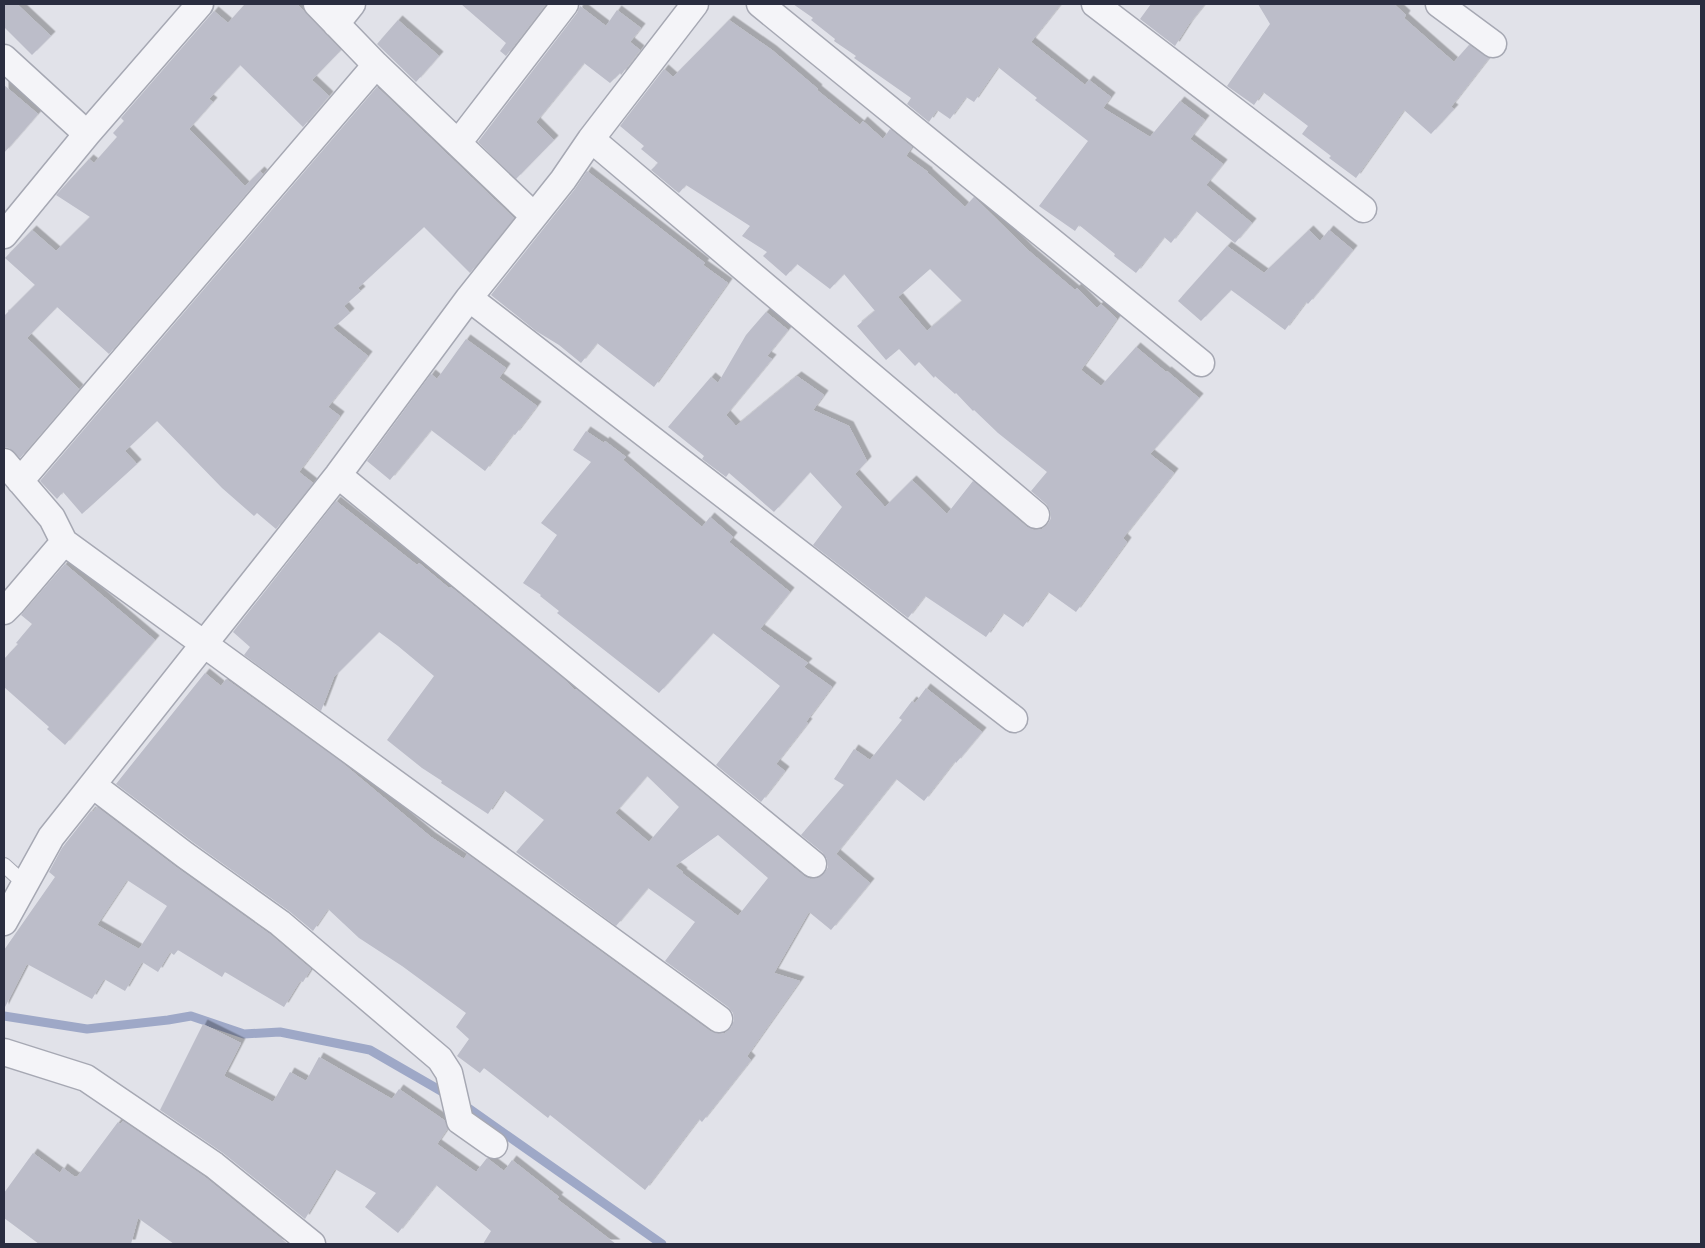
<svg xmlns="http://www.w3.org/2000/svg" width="1705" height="1248" viewBox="0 0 1705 1248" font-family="Cabin,sans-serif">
<defs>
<filter id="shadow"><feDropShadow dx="4.5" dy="-4.5" stdDeviation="0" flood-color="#0004"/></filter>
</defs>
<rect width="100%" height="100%" fill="#e1e2e9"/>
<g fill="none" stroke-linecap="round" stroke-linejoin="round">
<!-- stream -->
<path stroke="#9ea8c7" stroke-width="9" d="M4,1016L87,1029L168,1020L191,1016L244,1034L280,1032L370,1050L448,1095
M461,1103L662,1244"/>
</g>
<!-- building -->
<path fill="#bcbdc9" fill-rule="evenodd" filter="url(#shadow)" d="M4,4H17L51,36L32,55L4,27Z
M245,4H297L341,50L312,80L329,96L303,127L240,65L209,99L213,102L189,129L245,186L260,171L263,174L109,354L57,307L27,338L79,389L20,458L9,448L4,447V314L5,315L35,285L5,258L32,230L56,251L90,217L56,195L89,159L94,163L117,137L113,133L124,121L121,118L214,11L228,23Z
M461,4H546L506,56L500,51L506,43Z
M793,4H1061L1031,42L1085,85L1089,80L1111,97L1103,108L1150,137L1180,101L1205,120L1190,139L1223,164L1206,185L1252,223L1235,243L1196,211L1171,243L1164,237L1136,273L1114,256L1115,254L1079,225L1075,231L1039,206L1088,141L1035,100L1037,98L998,67L974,102L966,97L950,119L937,110L929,122L907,104L911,98L854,58L856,56L834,41L835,39L811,20L813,18Z
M1151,4H1205L1189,24L1175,46L1140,19Z
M1258,4H1394L1406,15L1404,18L1454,62L1469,45L1489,58L1451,107L1454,109L1431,134L1404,110L1356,178L1329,158L1331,156L1302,134L1308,126L1263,92L1254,105L1227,86L1270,24Z
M580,6L606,26L617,10L641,28L630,42L640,50L621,75L620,73L610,83L584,63L536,122L554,140L516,179L478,142L577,13Z
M398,20L439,56L416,82L377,44Z
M729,20L772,50L818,89L817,90L860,125L863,121L883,139L890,129L912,147L906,156L928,172V173L965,207L974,197L1029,251L1075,290L1077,288L1097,308L1101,304L1117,319L1081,370L1101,386L1136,347L1166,372L1167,371L1199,398L1150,454L1174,473L1123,538L1127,542L1076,612L1048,592L1023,627L1003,613L986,637L925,596L908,618L813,545L842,507L810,472L774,512L729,473L726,477L702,459L704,456L668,427L711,377L718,383L746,335L766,312L788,330L767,356L772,359L726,415L736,426L797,376L824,395L813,410L849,426L867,461L855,474L885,507L912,480L947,514L973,481L1027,527L1034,530L1042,529L1048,524L1051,518L1050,510L1046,504L1031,491L1047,472L998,433L974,410L973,411L956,393L955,394L935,376L934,378L919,362L915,366L899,349L886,360L857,326L875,311L844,274L830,289L797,264L786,276L763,256L767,252L742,236L750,226L686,185L679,193L675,190L651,170L658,163L641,149L644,146L620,126L664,69L673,77ZM930,269L962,301L927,331L898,297Z
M4,85L38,114L4,153Z
M377,87L514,218L470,273L424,227L358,288L361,291L344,306L350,313L333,328L368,356L328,407L340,416L299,472L313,483L276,529L257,513L254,516L222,488L157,421L125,451L137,464L82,514L63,492L57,499L40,481Z
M587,171L705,263L703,265L728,283L654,387L597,343L581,363L559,345L536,331L491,295L575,189Z
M1309,230L1320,241L1329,230L1353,250L1308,304L1306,302L1285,330L1231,290L1201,321L1178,301L1227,246L1264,273Z
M466,339L506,368L499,378L537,406L515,435L513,434L485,471L431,430L390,480L367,461L431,374L437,379Z
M586,431L604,443L605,441L626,457L623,460L702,527L710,517L733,537L729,542L790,592L760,629L808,663L804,667L832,687L806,722L808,723L776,764L785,771L761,802L716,765L780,686L713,633L659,693L557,613L559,611L540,596L541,595L523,583L557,535L541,523L591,462L573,450Z
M336,501L417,565L419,563L449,588L450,587L452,588L564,679L575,690L576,689L804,876L810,879L818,878L824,874L828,867L827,859L822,852L801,835L844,785L834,779L854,749L870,760L902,720L899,718L912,701L915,703L926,688L982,732L956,763L955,761L924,801L896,779L836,854L870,883L831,930L809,912L774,973L800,981L747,1056L751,1060L702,1122L699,1119L645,1190L550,1115L548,1118L484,1068L480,1073L457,1056L469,1039L456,1027L466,1013L402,966L359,938L328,909L313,931L289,911L194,843L116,784L205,673L221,686L226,679L340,761L431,837L464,859L467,854L710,1031L718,1034L725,1033L731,1028L734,1020L733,1013L728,1007L665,961L695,922L648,888L616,926L516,852L544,820L504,790L488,814L441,783L442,781L422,768L387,740L434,676L398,646L379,632L334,677L321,711L244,655L250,647L233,632ZM647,776L679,807L649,842L615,813ZM718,835L768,878L738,916L682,873L683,872L675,866Z
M65,564L155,640L65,745L47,729L49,727L4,687V659L18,644L16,643L32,624L21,615Z
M97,807L176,867L271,935L311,969L303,982L300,981L284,1007L225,972L222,977L178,950L174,955L170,952L158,972L142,962L125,991L104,979L92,999L27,964L4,1009V950L55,877L49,872L62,848L91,811L93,812ZM127,880L167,906L139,949L97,925Z
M203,1024L241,1043L224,1076L273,1102L290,1072L306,1081L319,1057L392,1099L399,1089L444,1120L448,1128L437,1144L476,1172L487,1158L504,1171L512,1160L559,1197L557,1199L616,1244H483L491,1231L436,1185L398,1233L365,1207L376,1193L335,1169L305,1219L223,1153L160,1110Z
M123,1121L205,1177L288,1244H174L138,1218L131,1244H39L4,1218V1193L33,1153L60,1173L63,1168L75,1177L76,1176L77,1177L118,1122L120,1124Z"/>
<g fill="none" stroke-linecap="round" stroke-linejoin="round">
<defs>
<path id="lane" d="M4,865L25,884"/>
<path id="street" d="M317,4L376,65L534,216
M760,4L1201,363
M1095,4L1363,209
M1439,4L1493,44
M336,24L352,4
M4,58L87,134
M591,139L1036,515
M458,143L565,4
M4,235L87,134L200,4
M469,298L1014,719
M4,462L52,518L64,542L719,1019
M338,475L813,864
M20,481L376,65
M4,611L12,603L64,542
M94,786L185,855L280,923L440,1059L449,1073L460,1121L494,1145
M4,922L51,837L338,475L469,298L563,180L591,139L695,4
M4,1052L86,1078L214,1165L312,1244"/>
</defs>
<!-- lane casing -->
<use href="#lane" stroke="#a6a8b3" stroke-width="16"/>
<!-- street casing -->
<use href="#street" stroke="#a6a8b3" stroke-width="29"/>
<!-- lane -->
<use href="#lane" stroke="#f4f4f8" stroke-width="14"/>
<!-- street -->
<use href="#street" stroke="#f4f4f8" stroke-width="26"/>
</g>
<!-- border -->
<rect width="1705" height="1248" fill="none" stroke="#2a2d40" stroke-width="10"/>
</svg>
